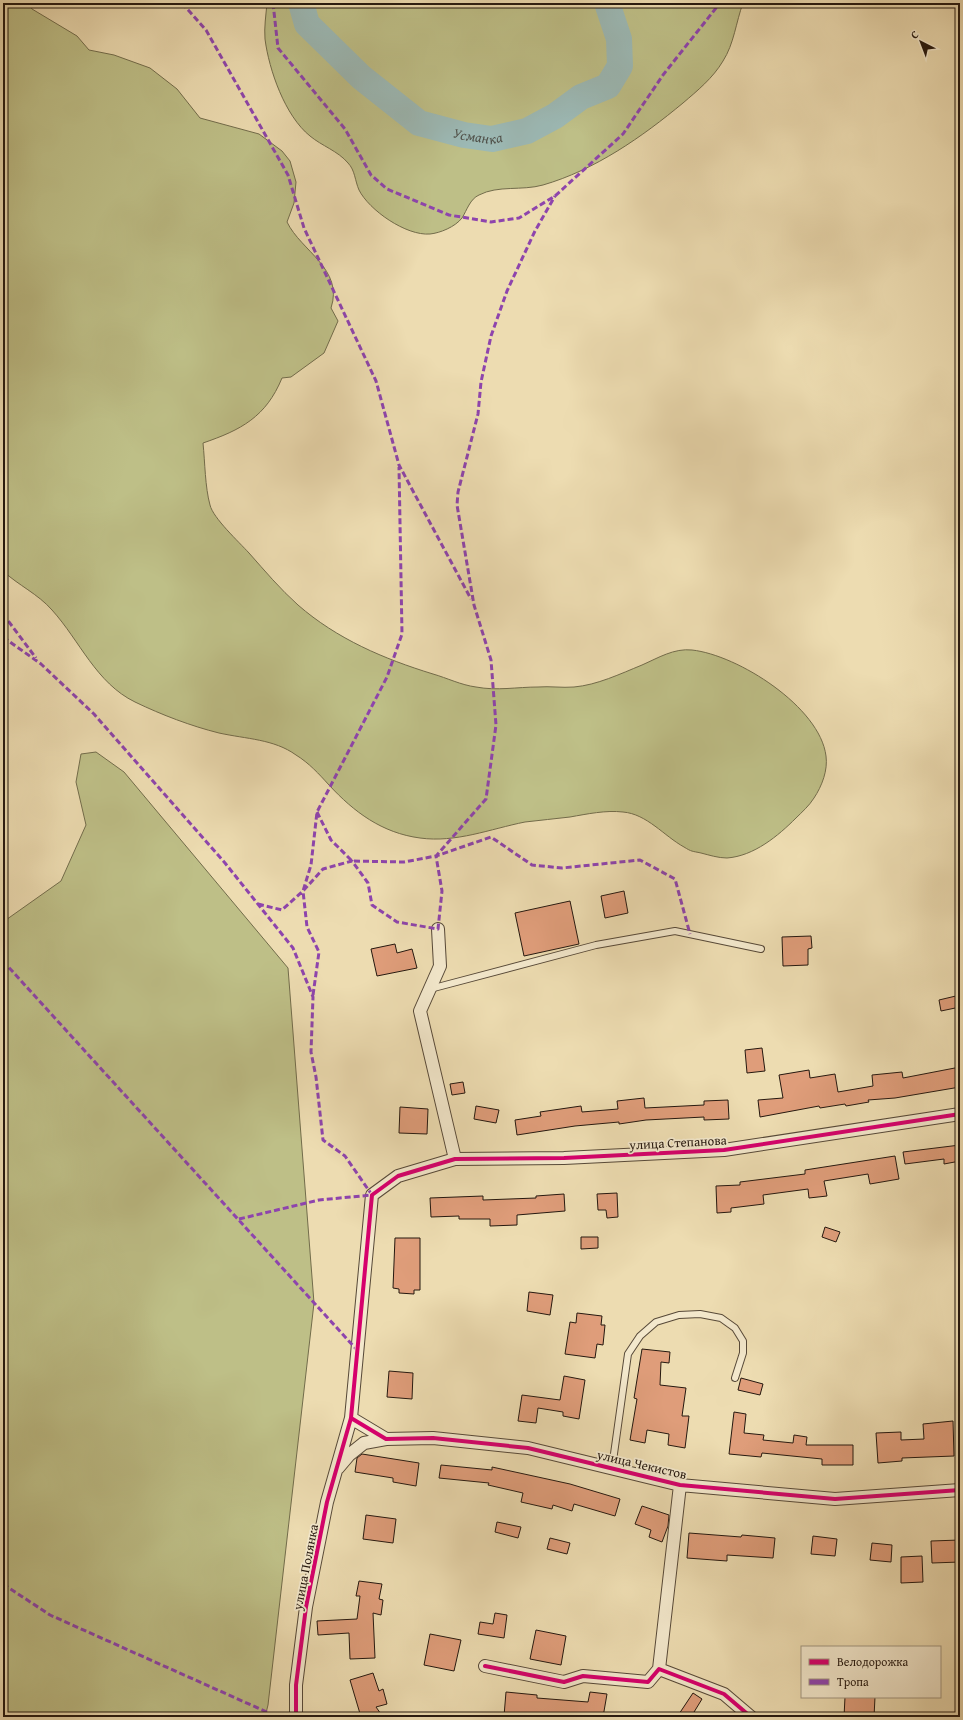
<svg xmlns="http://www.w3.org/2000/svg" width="963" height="1720" viewBox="0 0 963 1720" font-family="'Gentium Book Plus',serif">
<rect width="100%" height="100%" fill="#eddcb1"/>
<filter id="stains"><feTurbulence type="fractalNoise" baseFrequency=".005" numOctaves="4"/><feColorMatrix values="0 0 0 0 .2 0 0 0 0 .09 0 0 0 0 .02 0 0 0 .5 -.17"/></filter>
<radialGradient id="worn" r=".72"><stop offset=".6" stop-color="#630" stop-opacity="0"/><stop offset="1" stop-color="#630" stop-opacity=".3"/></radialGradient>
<!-- green -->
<path fill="#bebf87" stroke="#726c4b" d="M3,3H28L32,9L77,36L89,50L114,55L150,68L177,89L200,118L259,134L282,151L290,161L296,182L294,203L287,222C301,251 344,269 331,308L338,321L324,353L291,377L282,378C266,417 241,430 203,443C205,462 205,487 210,505C213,518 239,542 249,553C265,571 280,589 298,605C337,639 384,659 433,674C447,678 461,685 476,687C497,691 517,687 538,687C550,686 562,688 574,687C597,685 620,674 642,665C658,658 674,648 692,650C738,655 820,707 826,756C828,770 822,786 814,798C809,806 802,812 796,818C778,836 754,856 727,858C718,858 709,855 701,853C692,851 692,852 684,847C664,836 647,814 623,812C606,810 587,814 570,817C555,819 540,820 525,822C490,829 456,843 420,838C382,833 354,812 329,785C319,774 309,763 296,755C274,739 246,739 219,733C191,726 162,715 135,702C96,683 80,641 52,610C38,594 18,585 3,571Z
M267,3H743C736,22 734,44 723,61C713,78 697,91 683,103C642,137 595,170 543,185C522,191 498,185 479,195C470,199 467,210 462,218C455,227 440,233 430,234C406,236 369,210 359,190C355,181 355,170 348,163C338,151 322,146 310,136C285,116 269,70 265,39C264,27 266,15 267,3Z
M96,752L124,772L288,968L314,1303L268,1705L265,1717H3V922L61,881L86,825L76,782L81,754Z"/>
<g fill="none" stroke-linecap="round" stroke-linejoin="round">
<!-- river -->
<path stroke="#9cb9b5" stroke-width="26" id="s1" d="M301,3L307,24L361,77L419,123L464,135L492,139L527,131L555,116L581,97L608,86L620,66L619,39L607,3"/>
</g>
<!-- building -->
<path fill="#df9d7a" stroke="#25180f" d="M624,891L628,913L605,918L601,896Z
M570,901L579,944L524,956L515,913Z
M811,936L812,948L808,949V965L783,966L782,937Z
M395,944L397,953L412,949L417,968L377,976L371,949Z
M960,995V1007L941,1011L939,1000Z
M762,1048L765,1071L747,1073L745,1050Z
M960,1067V1087L895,1098L868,1100L869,1102L846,1106L845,1104L820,1108L819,1106L760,1117L758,1100L783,1098L779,1075L809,1070L810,1078L835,1074L838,1092L873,1086L872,1075L902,1072L903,1078Z
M463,1082L465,1093L452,1095L450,1084Z
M644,1098L645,1108L704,1105V1101L728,1100L729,1119L704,1120V1117L646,1120L619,1124V1122L575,1126L517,1135L515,1120L541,1116L540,1112L581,1106L582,1112L618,1109L617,1101Z
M476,1106L499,1110L496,1123L474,1119Z
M400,1107L428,1109L427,1134L399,1133Z
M960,1145V1161L944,1164V1159L905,1164L903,1152Z
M895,1156L899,1179L870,1184L868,1174L824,1181L827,1196L809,1198L808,1189L763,1195L764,1204L731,1208V1212L717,1213L716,1186L740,1185V1182L805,1174V1170Z
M617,1193L618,1217L607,1218L606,1210H598L597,1194Z
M564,1194L565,1211L517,1215V1225L490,1226V1219H459V1216L431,1217L430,1198L483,1196V1200L536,1198V1196Z
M825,1227L840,1232L836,1242L822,1237Z
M581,1237H598V1248L581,1249Z
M395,1238H420V1290H414V1294L399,1293V1289L393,1288Z
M529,1292L553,1295L550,1315L527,1311Z
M577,1313L602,1316L601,1325H605L603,1345L597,1344L595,1358L565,1354L570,1322L576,1323Z
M642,1349L670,1352L669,1363L661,1362L660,1385L686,1388L682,1416H689L685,1448L668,1445L669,1434L647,1430L645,1443L630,1440L637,1399L634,1398Z
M389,1371L413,1373L412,1399L387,1397Z
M564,1376L585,1380L579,1419L563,1416V1412L538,1408L536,1423L518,1421L522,1395L560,1400Z
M741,1378L763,1384L760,1395L738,1390Z
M734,1412L746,1414L744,1433L764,1435L763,1440L793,1443L794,1435L807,1437L806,1445H853V1465H822V1459L762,1453L761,1457L729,1454Z
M953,1421L954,1456L902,1458V1461L878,1463L876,1433L901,1432V1440L924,1439L923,1424Z
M362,1454L419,1463L416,1486L393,1482V1478L355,1472L357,1458Z
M441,1465L492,1470V1467L570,1484L620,1499L615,1516L574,1504L572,1511L553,1505L552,1509L521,1502L523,1493L488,1485L489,1483L439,1478Z
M642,1506L669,1515L668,1526L662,1542L649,1537L651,1530L635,1524Z
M366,1515L396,1519L393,1543L363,1539Z
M497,1522L521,1527L518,1538L495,1532Z
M689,1533L741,1537L742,1535L775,1538L773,1558L727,1555V1561L687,1558Z
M813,1536L837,1539L835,1556L811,1554Z
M550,1538L570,1543L567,1554L547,1549Z
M960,1540V1562L932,1563L931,1541Z
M872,1543L892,1545L891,1562L870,1560Z
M922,1556L923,1582L901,1583V1557Z
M359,1581L382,1584L379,1599L383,1600L381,1615L373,1613L375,1658L350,1659L349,1633L318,1635L317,1621L357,1619L360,1596H356Z
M495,1613L507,1615L504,1638L478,1634L480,1622L493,1624Z
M536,1630L566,1636L561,1665L530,1659Z
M430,1634L461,1640L454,1671L424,1665Z
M373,1673L379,1691L383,1689L387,1704L376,1707L383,1717H361L350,1680Z
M506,1692L537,1695V1698L588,1702L590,1692L607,1694L603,1717H521L504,1716Z
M693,1693L702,1699L691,1717H677Z
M845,1697H875L874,1717H844Z"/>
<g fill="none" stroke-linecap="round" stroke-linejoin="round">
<defs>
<path id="service" d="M430,989L596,945L675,931L761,949
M612,1468L628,1354L640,1336L656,1322L679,1315L700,1314L721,1318L735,1328L743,1341V1353L735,1378"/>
<path id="minor" d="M438,929L440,966L420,1011L455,1159
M351,1418L386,1439L433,1438L528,1448L680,1485L835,1499L960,1490
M338,1468L349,1455L364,1443L386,1439
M485,1666L564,1682L583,1676L648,1682L659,1669L724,1694L751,1717
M659,1669L680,1485
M296,1717V1685L306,1607L327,1502L351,1418L372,1195L398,1176L455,1159L564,1158L724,1150L960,1114"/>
</defs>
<!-- service casing -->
<use href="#service" stroke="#574938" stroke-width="8"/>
<!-- minor casing -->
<use href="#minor" stroke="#574938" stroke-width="14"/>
<!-- service -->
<use href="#service" stroke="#f3e8cc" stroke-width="6"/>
<!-- minor -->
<use href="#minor" stroke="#f3e8cc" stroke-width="12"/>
<!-- quiet -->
<path stroke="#8e44ad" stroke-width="3" stroke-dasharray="6 3" stroke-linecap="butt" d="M182,3L206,30L288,175L304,228L376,381L399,465L471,599
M273,3L278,48L345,129L371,175L387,189L449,215L491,222L519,218L555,196L623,134L663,75L720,3
M3,614L36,658
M3,637L41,664L94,714L225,863L293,948L313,997L311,1052L316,1077L323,1140L345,1156L372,1195
M317,812L331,840L352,861L404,862L436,856L486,799L496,725L491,660L474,605L457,505L458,492L478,414L481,382L491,336L507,291L535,231L555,196
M258,904L282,910L303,891L311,865L317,812L387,677L402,634L399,467
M3,961L357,1350
M313,995L319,952L307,927L303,891L323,869L352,861L368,883L372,905L397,922L438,929L442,891L436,856L491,837L532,865L562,868L640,860L675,879L690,934
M239,1219L319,1200L372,1195
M3,1584L50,1615L278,1717"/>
<defs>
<path id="cycleway" d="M351,1418L386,1439L433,1438L528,1448L680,1485L835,1499L960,1490
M485,1666L564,1682L583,1676L648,1682L659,1669L724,1694L751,1717
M296,1717V1685L306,1607L327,1502L351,1418L372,1195L398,1176L455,1159L564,1158L724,1150L960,1114"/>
</defs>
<!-- cycleway casing -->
<use href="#cycleway" stroke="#f3e8cc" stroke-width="6"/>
<!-- cycleway -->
<use href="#cycleway" stroke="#d6006c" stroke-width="4"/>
</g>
<g text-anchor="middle" stroke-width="3.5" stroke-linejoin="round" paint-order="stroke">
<!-- street labels -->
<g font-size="13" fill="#25180f" stroke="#f3e8cc">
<text transform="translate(678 1142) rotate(-3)" y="5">улица Степанова</text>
<text transform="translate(642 1464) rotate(13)" y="5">улица Чекистов</text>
<text transform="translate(305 1567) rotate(-79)" y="5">улица Полянка</text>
</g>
<!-- water labels -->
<g font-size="14" font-style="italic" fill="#4f5049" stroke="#f3e8cc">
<text dy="5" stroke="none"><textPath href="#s1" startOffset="232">Усманка</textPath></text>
</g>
</g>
<!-- margin -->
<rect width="963" height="1720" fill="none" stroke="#eddcb1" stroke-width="16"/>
<rect x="4" y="4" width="955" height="1712" fill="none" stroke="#25180f" stroke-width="2"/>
<rect x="8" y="8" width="947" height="1704" fill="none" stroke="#25180f"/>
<!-- legend -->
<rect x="801" y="1646" width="140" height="52" fill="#f3e8cc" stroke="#a19580"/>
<rect x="809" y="1659" width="20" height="6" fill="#d6006c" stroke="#a19580"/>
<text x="837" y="1666" font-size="12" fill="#25180f">Велодорожка</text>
<rect x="809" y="1679" width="20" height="6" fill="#8e44ad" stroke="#a19580"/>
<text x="837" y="1686" font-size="12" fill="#25180f">Тропа</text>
<!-- north arrow -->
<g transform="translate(921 42) rotate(318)" stroke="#f3e8cc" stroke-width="3" paint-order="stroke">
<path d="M0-3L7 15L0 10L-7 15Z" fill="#25180f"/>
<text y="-6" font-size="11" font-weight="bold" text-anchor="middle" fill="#25180f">С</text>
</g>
<rect width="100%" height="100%" filter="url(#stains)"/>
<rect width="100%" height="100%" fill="url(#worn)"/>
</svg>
